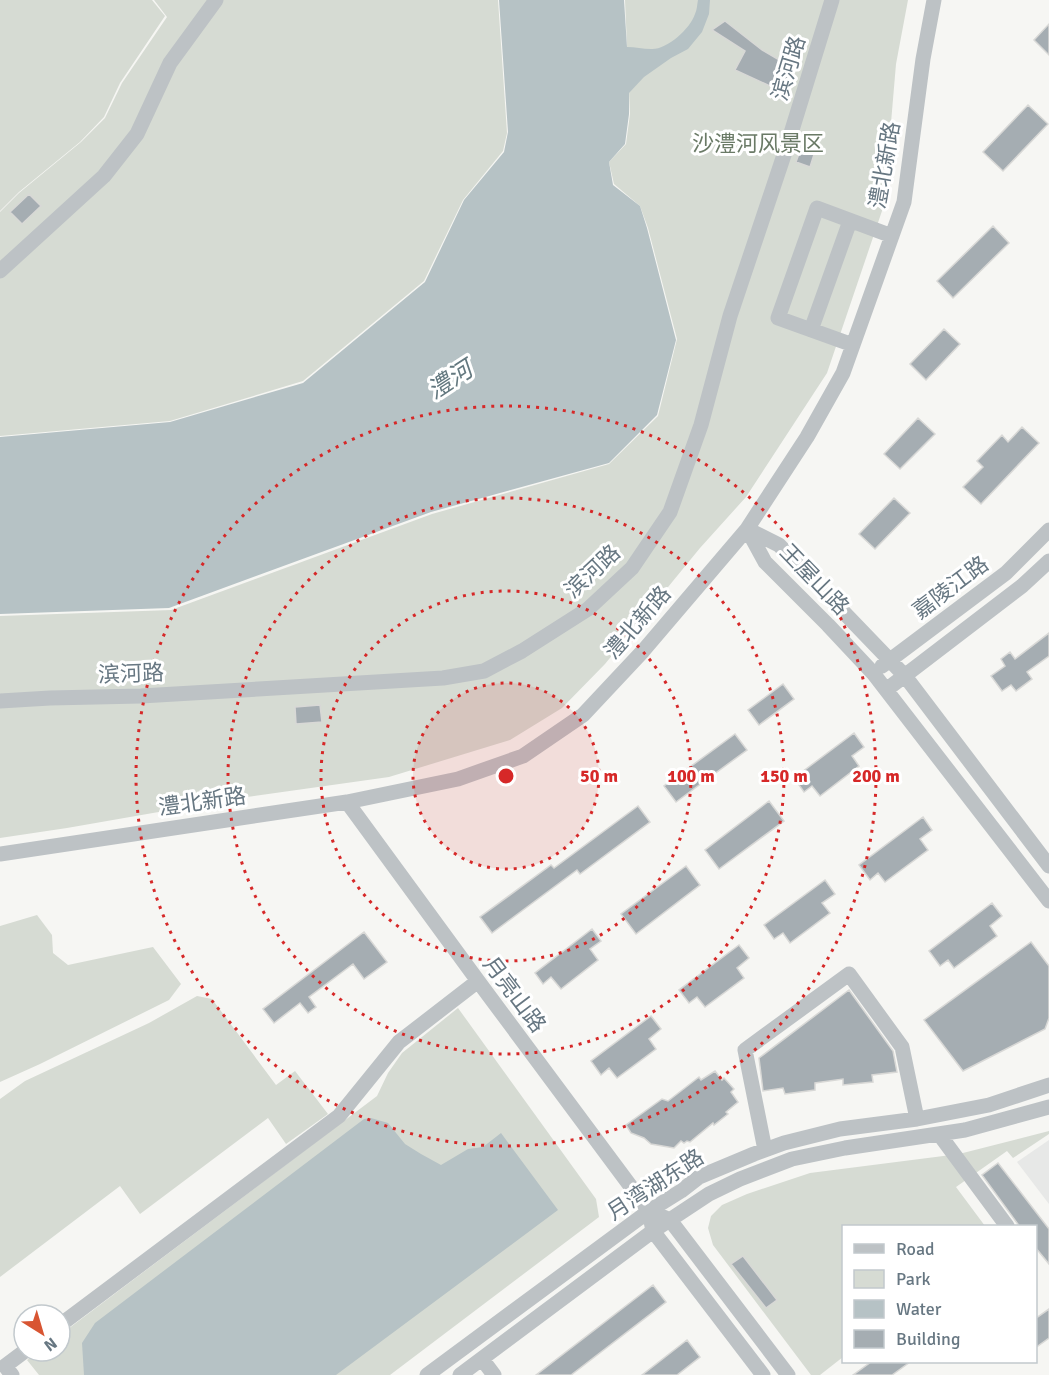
<svg xmlns="http://www.w3.org/2000/svg" width="1049" height="1375" viewBox="0 0 1049 1375" font-family="Signika,'Noto Sans SC',sans-serif">
<rect width="100%" height="100%" fill="#f6f6f3"/>
<!-- built -->
<path fill="#e7e8e7" d="M1049,1140V1204L1017,1162Z"/>
<!-- green -->
<path fill="#d6dbd3" d="M0,0H152L165,16L120,83L104,117L80,142L19,192L0,211Z
M154,0H498L507,133L503,151L463,200L424,281L303,381L170,421L0,436V212L19,193L81,142L105,118L122,83L167,17Z
M625,0H908L896,64L884,205L827,373L746,497L700,548L605,664L562,708L510,740L389,777L233,799L67,828L0,838V616L171,610L432,514L609,464L658,416L677,339L648,228L640,206L614,184L609,162L626,144L630,114Z
M37,915L52,935L53,953L68,965L153,947L181,984L169,1000L40,1064L0,1082V926Z
M197,996L212,999L276,1085L295,1071L328,1114L286,1144L268,1118L140,1214L120,1186L0,1277V1099L25,1081L149,1023Z
M458,1008L596,1199L599,1217L390,1375H39L27,1360L39,1351H60V1335L377,1096L388,1073L402,1053Z
M1049,1131V1134L1013,1158L1007,1151L956,1187L985,1226H844L843,1357L820,1375H811L713,1245L708,1228L711,1216L722,1205L747,1194L810,1173L959,1154Z"/>
<!-- water -->
<path fill="#b6c2c5" d="M499,0H624L627,47C635,47 643,49 651,49C667,50 690,29 695,14C697,10 697,5 698,0H710L709,14L702,32L688,49L671,58L644,77L629,93V114L625,144L609,162L613,185L640,206L647,228L676,340L657,415L609,463L431,512L169,608L0,614V437L170,422L303,383L425,282L464,200L504,152L508,132Z
M371,1118L388,1123L405,1144L421,1154L441,1165L468,1149L483,1147L501,1133L558,1210L336,1375H84L82,1343L95,1323L364,1119Z"/>
<!-- building -->
<path fill="#a5adb2" stroke="#d8d8d6" stroke-width="1.5" d="M725,21L762,50L793,68L781,91L735,70L745,51L712,30Z
M1049,24V55L1034,40Z
M1028,105L1048,124L1003,171L983,152Z
M805,137L818,142L810,167L796,162Z
M29,194L41,206L22,224L10,212Z
M993,226L1009,243L953,298L937,281Z
M944,329L960,344L926,380L910,364Z
M918,418L935,434L900,469L884,454Z
M1022,427L1039,443L981,504L963,487L983,467L977,461L1002,435L1008,442Z
M894,498L910,513L875,549L859,534Z
M1049,633V656L1027,672L1032,679L1016,691L1011,685L1002,691L991,676L1005,666L1001,659L1010,652L1015,659Z
M783,684L794,699L759,725L748,710Z
M320,705L322,722L296,724L295,707Z
M854,733L864,747L852,756L859,766L820,796L812,786L804,792L794,778Z
M735,734L747,750L676,802L664,786Z
M769,801L784,821L719,869L705,850Z
M638,806L650,822L580,874L577,870L492,933L480,917L551,865L554,868Z
M923,817L932,830L920,839L928,850L885,882L878,873L870,880L859,865Z
M686,866L700,885L636,934L621,914Z
M825,880L835,894L822,903L830,913L790,943L783,933L774,939L764,925Z
M992,903L1002,916L990,926L997,936L954,968L948,960L940,966L929,951Z
M592,929L601,941L590,949L598,960L561,989L551,977L543,984L535,973Z
M364,932L387,962L364,979L353,964L309,997L316,1007L308,1013L300,1003L274,1023L263,1009Z
M1031,942L1049,966V1018L1045,1029L963,1071L924,1020Z
M739,945L749,958L737,968L744,978L705,1007L697,997L689,1003L679,990Z
M849,990L893,1051L897,1072L872,1075L873,1082L843,1085V1079L815,1083V1090L785,1094L783,1088L763,1091L759,1058Z
M651,1016L661,1029L649,1039L656,1049L617,1078L609,1068L601,1075L591,1061Z
M715,1071L722,1080L724,1078L734,1089L731,1092L738,1102L726,1112L728,1114L714,1125L713,1123L690,1142L687,1141L684,1143L681,1141L674,1148L651,1144L644,1138L631,1133L626,1125L662,1099L668,1101L699,1077L701,1080Z
M998,1163L1049,1229V1264L1035,1247V1227H1020L982,1175Z
M743,1256L777,1300L766,1308L731,1264Z
M653,1285L666,1302L571,1375H536Z
M1049,1309V1338L1035,1348V1319Z
M687,1340L700,1357L677,1375H642Z
M871,1362H910L892,1375H853Z"/>
<g fill="none" stroke-linecap="round" stroke-linejoin="round">
<!-- minor -->
<path stroke="#bdc2c5" stroke-width="15" d="M0,271L104,176L137,134L170,63L216,0
M811,330L850,221
M853,345L778,318L817,208L892,236
M747,529L765,562L828,625L873,673L1049,901
M747,529L779,545L905,676L1049,866
M882,666L1006,573L1049,530
M886,690L1022,586L1049,561
M0,701L50,698L141,696L443,678L484,671L522,651L588,609L632,568L670,512L701,425L730,316L788,143L832,0
M347,802L478,981L649,1211L653,1231L763,1375
M0,854L347,802L458,779L523,756L583,715L643,651L747,529L807,437L843,373L904,202L923,59L934,0
M939,1134L1007,1226
M765,1150L745,1050L849,974L902,1047L917,1119
M663,1217L670,1220L788,1375
M60,1325L339,1116L399,1042L478,981
M482,1359L494,1375
M12,1375L5,1366L25,1351
M427,1375L649,1211L681,1191L699,1177L754,1154L784,1143L840,1129L917,1119L989,1105L1049,1085
M460,1375L653,1231L709,1194L740,1179L792,1159L845,1148L965,1130L1049,1107"/>
</g>
<!-- distance rings -->
<circle cx="506" cy="776" r="93" fill="#d62828" fill-opacity=".12"/>
<g fill="none" stroke="#d62828" stroke-width="3" stroke-dasharray="3 6">
<circle cx="506" cy="776" r="93"/>
<circle cx="506" cy="776" r="185"/>
<circle cx="506" cy="776" r="278"/>
<circle cx="506" cy="776" r="370"/>
</g>
<g text-anchor="middle" stroke-width="6" stroke-linejoin="round" paint-order="stroke">
<!-- street labels -->
<g font-size="22" fill="#677782" stroke="#fff">
<text transform="translate(788 68) rotate(-73)" y="8">滨河路</text>
<text transform="translate(884 165) rotate(-80)" y="8">澧北新路</text>
<text transform="translate(592 571) rotate(-43)" y="8">滨河路</text>
<text transform="translate(815 579) rotate(46)" y="8">王屋山路</text>
<text transform="translate(950 587) rotate(-37)" y="8">嘉陵江路</text>
<text transform="translate(637 622) rotate(-49)" y="8">澧北新路</text>
<text transform="translate(131 673) rotate(-2)" y="8">滨河路</text>
<text transform="translate(202 801) rotate(-8)" y="8">澧北新路</text>
<text transform="translate(515 994) rotate(53)" y="8">月亮山路</text>
<text transform="translate(655 1184) rotate(-33)" y="8">月湾湖东路</text>
</g>
<!-- park labels -->
<g font-size="22" fill="#6a7a66" stroke="#fff">
<text x="758" y="151">沙澧河风景区</text>
</g>
<!-- water labels -->
<g font-size="24" font-style="italic" fill="#63787f" stroke="#fff">
<text transform="translate(450 380) rotate(-33)" y="8">澧河</text>
</g>
</g>
<circle cx="506" cy="776" r="9" fill="#d62828" stroke="#fff" stroke-width="3"/>
<g font-size="18" text-anchor="middle" font-weight="bold" fill="#d62828" stroke="#fff" stroke-width="6" stroke-linejoin="round" paint-order="stroke">
<text x="599" y="782">50 m</text>
<text x="691" y="782">100 m</text>
<text x="784" y="782">150 m</text>
<text x="876" y="782">200 m</text>
</g>
<!-- legend -->
<rect x="842" y="1225" width="195" height="138" fill="#ffffff" stroke="#c2c9cd" stroke-width="1.5"/>
<rect x="854" y="1244" width="30" height="9" fill="#bdc2c5" stroke="#c2c9cd" stroke-width="1.5"/>
<text x="896" y="1255" font-size="18" fill="#677782">Road</text>
<rect x="854" y="1270" width="30" height="18" fill="#d6dbd3" stroke="#c2c9cd" stroke-width="1.5"/>
<text x="896" y="1285" font-size="18" fill="#677782">Park</text>
<rect x="854" y="1300" width="30" height="18" fill="#b6c2c5" stroke="#c2c9cd" stroke-width="1.5"/>
<text x="896" y="1315" font-size="18" fill="#677782">Water</text>
<rect x="854" y="1330" width="30" height="18" fill="#a5adb2" stroke="#c2c9cd" stroke-width="1.5"/>
<text x="896" y="1345" font-size="18" fill="#677782">Building</text>
<!-- north arrow -->
<g transform="translate(42 1333) rotate(143)"><circle r="28" fill="#ffffff" stroke="#c2c9cd" stroke-width="1.5"/>
<path d="M0-4.5L10 22L0 15L-10 22Z" fill="#d85532"/>
<text y="-9" font-size="16" font-weight="bold" text-anchor="middle" fill="#677782">N</text>
</g>
</svg>
